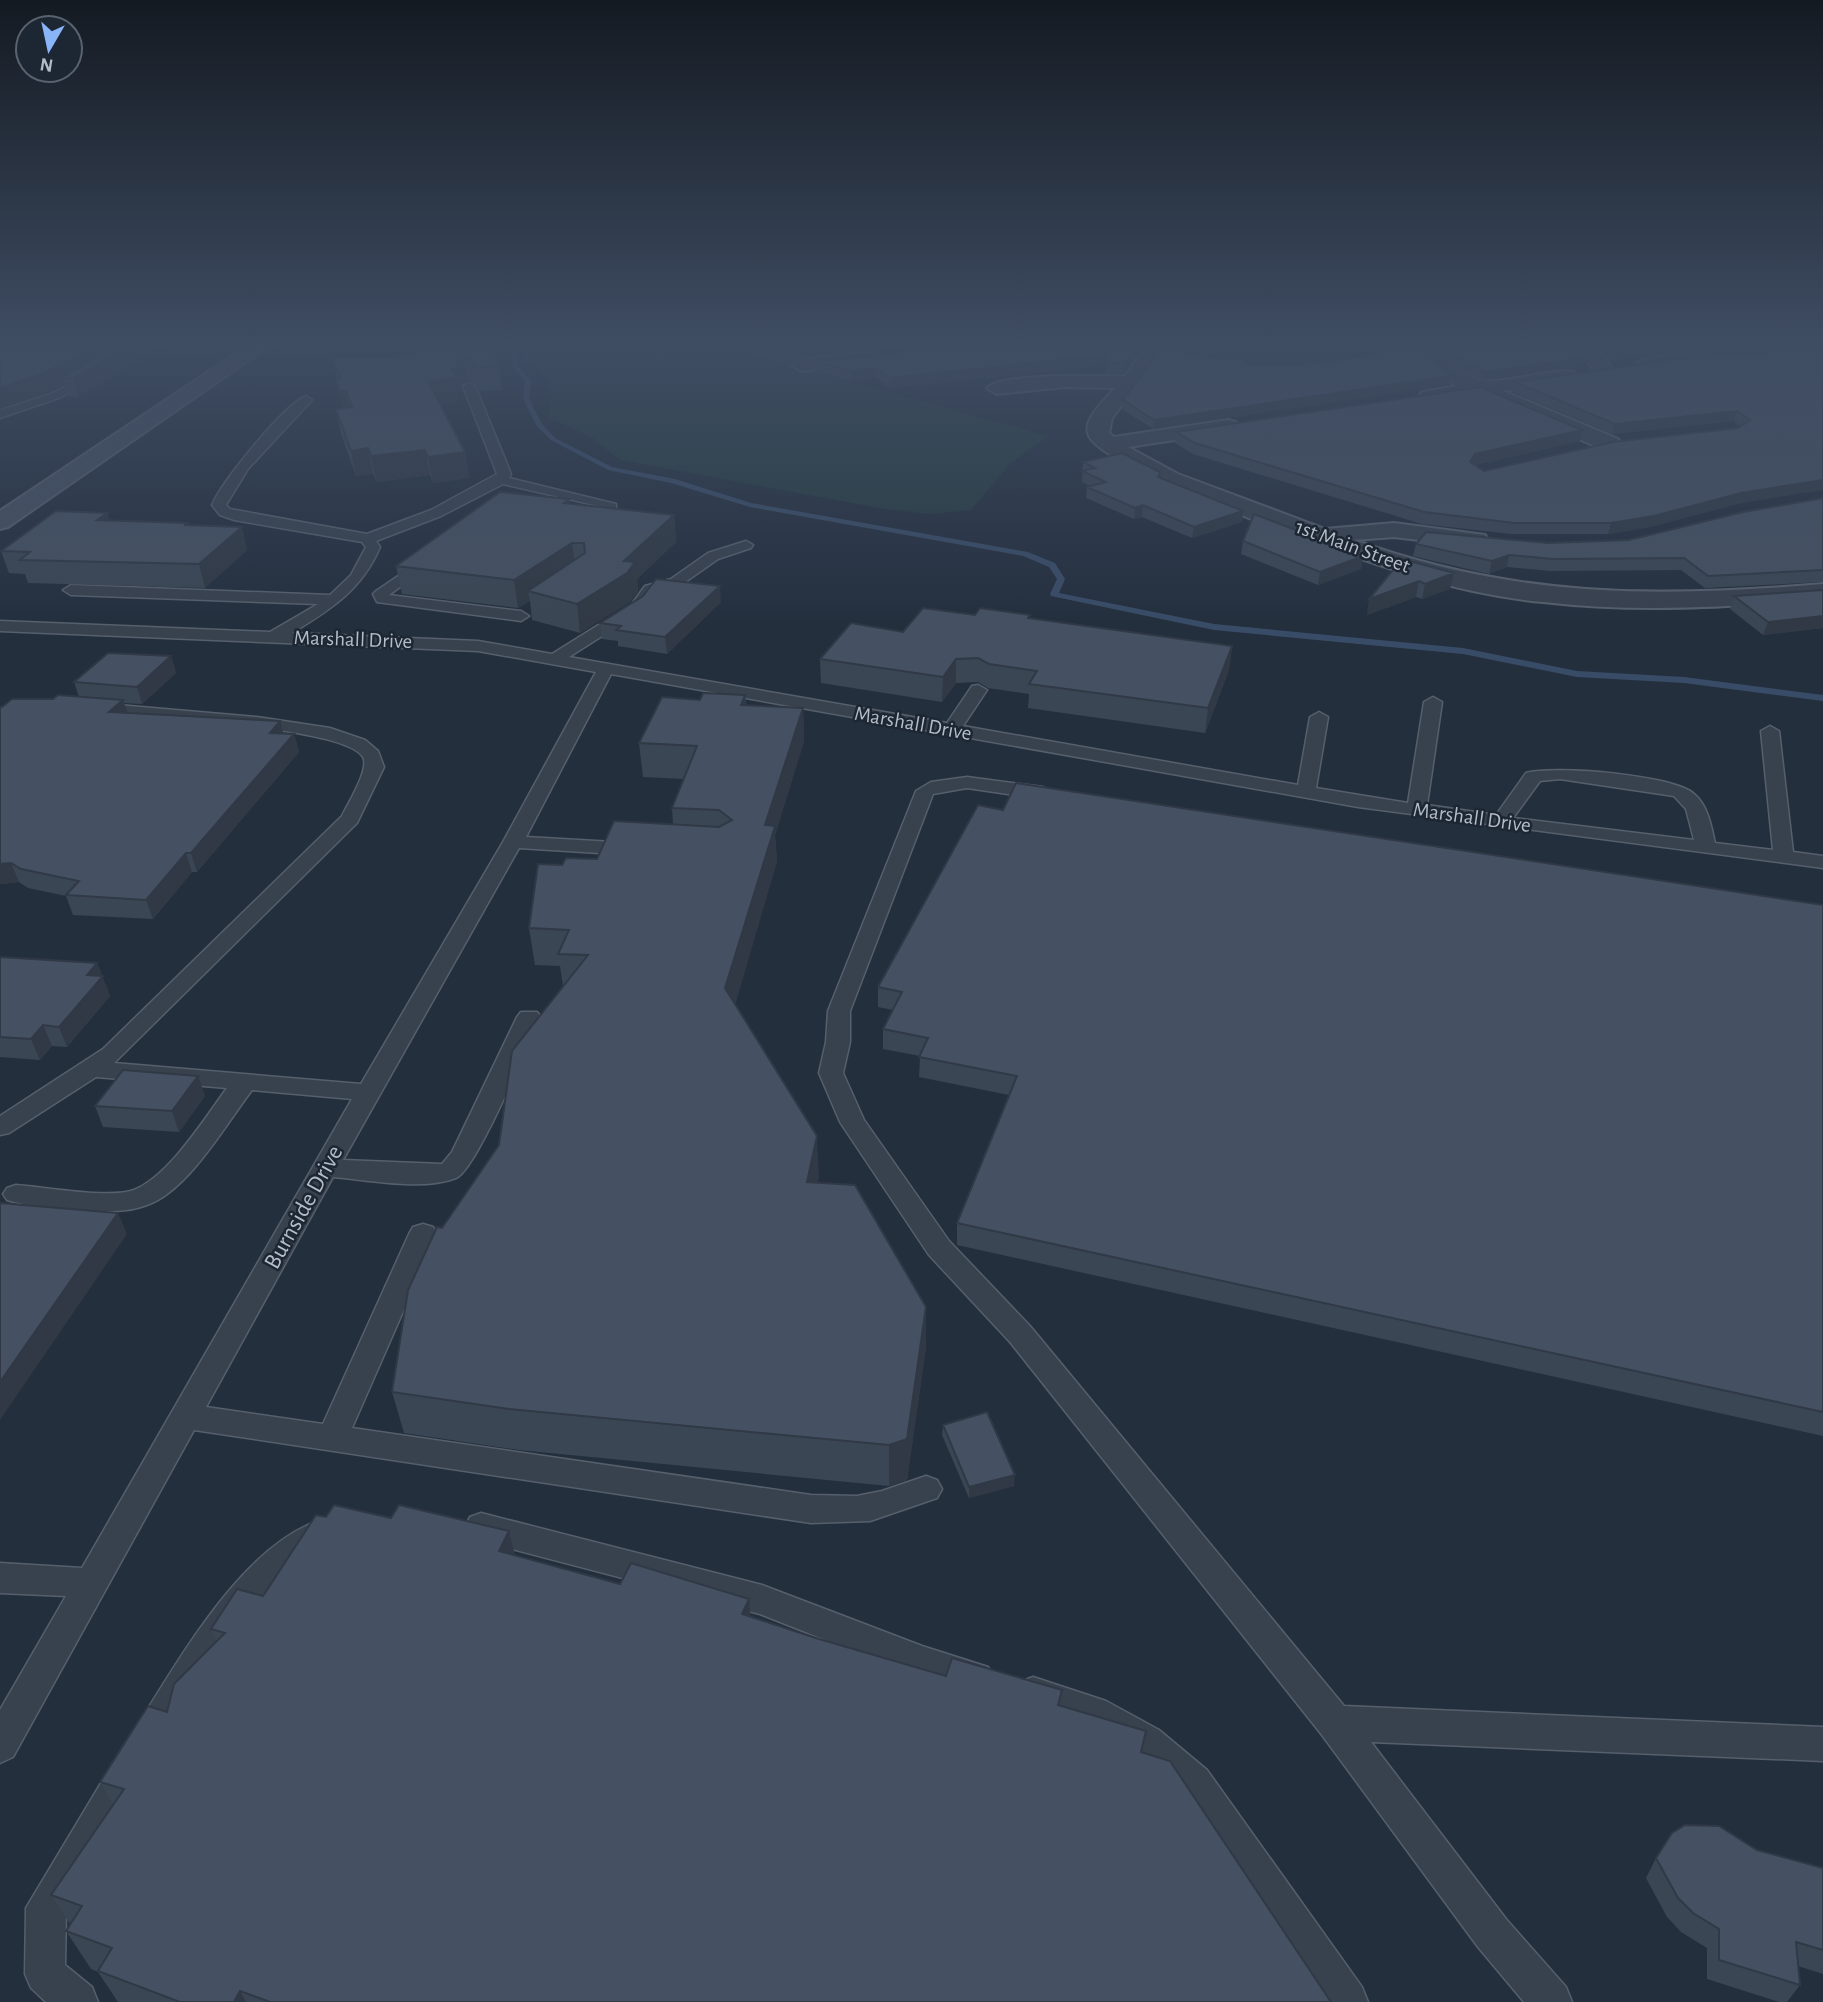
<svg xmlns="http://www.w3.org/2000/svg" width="1823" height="2002" viewBox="0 0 1823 2002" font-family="'Alegreya Sans',sans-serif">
<rect width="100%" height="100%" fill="#242f3e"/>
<!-- green -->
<path fill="#263c3f" d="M529,342H606L629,348L706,342L1048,436L1010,464L971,510L931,514L885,509L620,460L590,436L549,418C553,380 555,381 522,360Z
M1180,342H1348L1354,363L1164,365Z"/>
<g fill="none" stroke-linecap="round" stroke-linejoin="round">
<!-- stream -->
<path fill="#394c67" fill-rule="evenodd" d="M510,342H516L518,366L531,381L529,399L542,424L555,438L612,467L675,479L751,503L1028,552L1055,563L1065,579L1059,593L1214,624L1463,648L1577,671L1684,677L1823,695V701L1684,683L1577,677L1463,654L1214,630L1051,596L1050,594L1057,579L1049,567L1023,556L750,507L671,483L608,470L551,440L537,426L523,399L525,381L512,366Z"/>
<defs>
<path id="lane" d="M91,373L95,374V378L59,398L0,418V410L51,394Z
M469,383L475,386L511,474L509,478L616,504V510L503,484L441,516L376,541L380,547C362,590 330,610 292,633L478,641L552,654L632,604L645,586L671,579L708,553L746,541L753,545L751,548L718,559L681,585L656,592L643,610L569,657L947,723L972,686L978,685L987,690L963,726L1298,785L1310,717L1319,712L1328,717L1316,788L1408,803L1424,702L1433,697L1442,702L1427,805L1496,815L1526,773C1554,765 1674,775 1694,794C1708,806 1711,825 1715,843L1773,850L1761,731L1770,726L1779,731L1793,852L1823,856V868L1358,807L611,674L526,837L631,843L641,849L631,855L519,848L343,1160L442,1164L452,1152L517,1017L521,1012H537L541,1017C528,1043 476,1171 456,1178C423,1191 369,1180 333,1177L206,1407L323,1424L409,1234L413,1227L423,1224L433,1227L437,1234L352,1428L811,1495L857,1496L882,1491L926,1476L937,1480L942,1489L937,1498L870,1521L811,1523L194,1430L13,1757L0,1763V1710L66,1596L0,1593V1563L82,1568L352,1099L252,1090C226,1124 188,1191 147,1205C123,1214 96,1211 71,1209C50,1207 27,1206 7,1200L3,1194L7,1188L16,1185C44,1187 109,1199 134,1190C169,1176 205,1118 227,1088L96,1077L9,1133L0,1135V1116L103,1049L342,816C347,805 370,769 363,757C345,726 137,717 95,713L86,708L95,703L257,717L330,728L365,740L378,751L384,767L357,823L114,1063L361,1084L503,842L596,672L478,651L0,631V621L270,632L318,604L71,595L63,590L71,585L330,595L351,575L366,547L362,542L234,520L220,515L212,505C222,481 284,405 306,396L312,400L310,402L248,469L226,505L230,509L367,534L431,510L497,474L463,386ZM1560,779L1674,796L1686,809L1694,840L1513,818L1540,781Z
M425,558L430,559V565L389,595L521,611L529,616L521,621L377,602L373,594L376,591Z
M967,777L1043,787L1052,793L1043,799L967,788L933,794L850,1011V1042L843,1073L864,1120L949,1241L1030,1326L1344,1706L1823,1727V1761L1371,1742L1506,1919L1566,1987L1572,2002H1524L1478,1947L1322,1735L1010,1342L929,1255L840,1122L819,1073L826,1042L828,1011L916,791L931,782Z
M481,1513L762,1585L922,1646L988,1667L994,1679L988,1691L976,1695L922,1678L760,1614L481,1541L470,1537L465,1527L470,1517Z
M318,1521L330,1525L334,1535L330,1545L300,1566L254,1612L216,1663L163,1750L150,1755L137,1750L132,1738L137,1726C179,1660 241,1548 318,1521Z
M1033,1677L1106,1701L1159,1730L1207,1770L1362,1987L1368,2002H1322L1181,1796L1133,1754L1084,1727L1020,1706L1015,1694L1020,1682Z
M126,1758L139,1763L144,1776L66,1912L65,1965L92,1987L98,2002H46L31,1988L25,1974L26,1908L113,1763Z"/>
<path id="street" d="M1150,342H1168L1112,418L1109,433L1114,437L1228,420L1235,422L1238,426L1235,430L1228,432L1128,447L1178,474L1325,529L1394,523L1485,535L1488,540L1485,545L1476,547L1394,537L1354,540C1514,598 1656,598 1823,584V600C1730,607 1636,613 1543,602C1500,598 1459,589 1418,577C1368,563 1107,473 1089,436C1081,420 1106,399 1115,388L1064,387L997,394L987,388C999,373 1102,376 1125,376Z
M1422,342H1440C1467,396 1497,380 1547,373C1556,372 1565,370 1574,372L1577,376L1574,380L1503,391L1618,439L1621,444L1618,449H1602L1478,395L1422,400L1419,396L1422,392L1457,386C1438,378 1431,361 1422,342Z
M1574,342H1593L1613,370L1611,374H1597Z
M1823,346V358L1698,363L1644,371L1635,365C1648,348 1794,348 1823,346Z
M869,352L876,354L878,358L876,362L801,371L792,365L801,359Z"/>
<path id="secondary" d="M253,342H275L8,527L0,529V511Z"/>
</defs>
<!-- lane casing -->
<use href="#lane" stroke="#565f6c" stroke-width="3"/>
<!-- street casing -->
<use href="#street" stroke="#565f6c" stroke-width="4"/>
<!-- secondary casing -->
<use href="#secondary" stroke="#565f6c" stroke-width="4"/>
<!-- lane -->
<use href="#lane" fill="#38414e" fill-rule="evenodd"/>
<!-- street -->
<use href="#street" fill="#38414e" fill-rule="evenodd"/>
<!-- secondary -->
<use href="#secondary" fill="#465061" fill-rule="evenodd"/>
</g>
<!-- wall -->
<path fill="#3b4654" d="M0,342H167L79,397L67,396L64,384L50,392L0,409Z
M638,342H724L663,361Z
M731,342H935L801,356L790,365L742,352Z
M1146,342L1124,373H1105L1106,365L889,388L877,378L851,381L817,372L816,362Z
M1370,342H1425L1449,385L1153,429L1122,409L1123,400L1195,357L1248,365L1291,366L1376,356Z
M1443,342H1579L1589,357L1587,365L1483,380L1463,372L1452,361Z
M1596,342H1803V344L1675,351L1610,361Z
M425,348L499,366L502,390L480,391L476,384L468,381L461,385L463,392H458L459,402L440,404L465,452L469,478L433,483L430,475L376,482L373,474L356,476L341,434L336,409L343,408L333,358H397Z
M1823,349L1737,504L1650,527L1608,534H1511L1422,524L1193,454L1175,443L1176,432L1582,430L1580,441L1474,465L1484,471L1738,428L1740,426L1734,421L1612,434L1513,392L1515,382Z
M1083,462L1159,478L1243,511L1242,522L1192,538L1142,517L1134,519L1086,498L1087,487L1090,486L1082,482Z
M1823,498V582L1705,588L1681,570L1550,571L1507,567L1489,574L1413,556L1416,544L1548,543L1629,540Z
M569,499L570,504L674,515L676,542L637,579L638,591L630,602L580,633L532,620L530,601L518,608L402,594L396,566Z
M107,513L109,520L189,523V525L247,550L205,588L28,583L25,574L9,573L1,551Z
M1243,541L1363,556L1361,569L1318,585L1241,554Z
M1402,559L1454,573L1450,589L1422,599L1416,597L1367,615Z
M1823,590V628L1763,635L1730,609L1734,596Z
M721,602L667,654L618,646V641L602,639L600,623Z
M975,615L1030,618L1232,646L1229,670L1205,733L1028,708L1029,694L988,688L978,682L956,683L942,702L821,683L820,659L903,632Z
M171,656L176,673L142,704L124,703L127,713L294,734L299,752L197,872H192L153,919L73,915L66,896L28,888L19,882L0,884L53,699L79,697L74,682Z
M745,695L746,705L803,708L804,741L775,835L777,861L735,1004L819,1176L817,1183L926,1307V1347L907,1480L889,1486L519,1450L404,1433L392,1392L442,1228L499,1145L563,986L560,966L535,965L529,928L562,865L597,859L673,825L672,808L684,779L643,777L639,743L700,700Z
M1003,810L1823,905V1436L957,1245V1223L1009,1095L919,1077L920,1056L883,1049V1029L893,1010L878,1007V987Z
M0,957L97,963L110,996L67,1047L52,1046L40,1060L0,1057Z
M205,1096L179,1132L103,1127L95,1106Z
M943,1425L1014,1486L969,1498L942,1435Z
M326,1517L391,1518L509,1531L515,1556L620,1584L749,1599L750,1616L819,1639L946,1676L1060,1706L1146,1731L1142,1753L1331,2002H118L98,1972L91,1969L66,1931L70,1924L51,1895L113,1804L100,1782L167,1712L217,1641L211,1629L263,1596Z
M1757,1850L1823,1868V1974L1798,1966L1800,1985L1787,2002H1779L1707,1979V1948L1681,1932L1667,1917L1646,1878L1656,1858Z"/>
<!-- shaded-wall -->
<path fill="#303945" d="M133,342H167L79,397L73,378H62L64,384L50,392L0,409V388L94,347L98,363Z
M691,342H724L663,361L662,351Z
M842,342H935L801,356L790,365L789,355L800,347Z
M1140,342H1146L1124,373V363Z
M1677,343L1675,351L1610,361L1612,353Z
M1107,355L1106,365L889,388V378Z
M1589,357L1587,365L1483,380L1485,372Z
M464,358L468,381L461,385L463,392H458L459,402L433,405L428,381L451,369L457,362Z
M877,368V378L851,381V371Z
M1451,376L1449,385L1153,429L1154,420Z
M346,390L350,414L344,415L339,391Z
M1737,411L1734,421L1612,434L1615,424Z
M1582,430L1580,441L1472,465L1470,462L1475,454Z
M368,448L373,474L356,476L351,451Z
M425,450L430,475L376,482L371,456Z
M465,452L469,478L433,483L428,457Z
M1823,480V490L1737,504L1650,527L1608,534L1611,523L1741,493Z
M1143,505L1142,517L1134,519L1135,508Z
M1243,511L1242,522L1192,538L1194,527Z
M107,513L114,535L97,520Z
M674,515L676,542L637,579L638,591L630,602L580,633L577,604Z
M242,527L247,550L205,588L199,564Z
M572,543L576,571L528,591L530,601L518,608L514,580Z
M1509,555L1507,567L1489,574L1492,561Z
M1363,556L1361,569L1318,585L1320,572Z
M1454,573L1450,589L1422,599L1425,584Z
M1419,581L1416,597L1367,615L1369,599Z
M720,586L721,602L667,654L665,637Z
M1823,616V628L1763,635L1768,622Z
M1232,646L1229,670L1205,733L1208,708Z
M171,656L176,673L142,704L137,687Z
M956,659V683L942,702L943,677Z
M745,695L747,727L741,705Z
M123,700L129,717L109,712Z
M803,708L804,741L775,835L777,861L729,1026L725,988L765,825Z
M280,721L285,739L270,733Z
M294,734L299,752L197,872L191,853Z
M186,853L192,872L153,919L146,900Z
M11,863L19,882L0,884V864Z
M97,963L110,996L67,1047L59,1027L87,975Z
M43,1025L52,1046L40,1060L31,1039Z
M198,1076L205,1096L179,1132L172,1111Z
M817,1136L819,1176L810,1222L807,1182Z
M118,1213L127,1234L0,1420V1382Z
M926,1307V1347L907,1480L889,1486V1445Z
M1015,1475L1014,1486L969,1498V1487Z
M509,1531L519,1573L499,1551Z
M749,1599L753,1640L742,1614Z
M240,1991L246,2002H234Z"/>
<!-- building -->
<path fill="#455162" stroke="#303945" stroke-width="2" d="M0,342H133L73,378H62L100,356L101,348L94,347L44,373L0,388Z
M435,342H491L499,366L476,368L473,360L464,358L457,362L459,369H451L456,378L428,381L465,452L428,457L425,450L371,456L368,448L351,451L336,409L352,407L346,390L339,391L337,380L341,378L333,358H397L425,348Z
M650,342H691L662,351Z
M742,342H842L800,347L789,355Z
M997,342H1140L1124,363H1106L1107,355L889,378L877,368L851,371L816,362Z
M1166,342H1170L1195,357L1244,358L1248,365L1291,366L1381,355L1375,342H1425L1431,355L1451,376L1154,420L1123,400Z
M1448,342H1579L1589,357L1485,372L1465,363L1454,353Z
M1604,342H1695L1677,343L1612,353Z
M1823,349V480L1741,493L1654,516L1611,523H1514L1424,512L1195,443L1176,432L1480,387L1582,430L1475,454L1470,462L1484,471L1613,442L1738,428L1750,420L1737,411L1615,424L1515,382L1678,359Z
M1122,453L1160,472L1158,477L1243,511L1194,527L1143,505L1135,508L1087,487L1106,482L1082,471L1095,468L1083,462Z
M500,492L569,499L564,503L674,515L624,561L635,562L627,573L577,604L528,591L585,553L584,543H572L514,580L396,566Z
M1823,498V570L1708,576L1684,558L1553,559L1509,555L1492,561L1416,544L1426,532L1548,543L1629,540L1743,512Z
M56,511L107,513L97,520L189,523L184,525L242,527L199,564L20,560L30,552L1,551Z
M1254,514L1363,556L1320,572L1243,541Z
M1402,559L1454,573L1425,584L1419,581L1369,599Z
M656,579L720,586L665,637L616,630L621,626L600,623L643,596Z
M1823,590V616L1768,622L1734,596Z
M923,608L975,615L980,608L1030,615L1028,618L1232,646L1208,708L1029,684L1037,671L989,664L978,658L956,659L943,677L820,659L851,623L903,632Z
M108,653L171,656L137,687L74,682Z
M703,693L745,695L741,705L803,708L765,825L775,826L725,988L817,1136L807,1182L855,1185L926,1307L907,1439L889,1445L509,1409L392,1392L408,1290L437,1227L442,1228L499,1145L512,1051L588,955L558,954L569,930L529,928L538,864L562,865L566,858L597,859L614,821L719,827L732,820L719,810L672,808L697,746L639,743L662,697L700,700Z
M58,695L123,700L109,712L280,721L270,733L294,734L191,853H186L146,900L66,895L79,881L21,869L11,863L0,864V707H2L12,699H53Z
M1016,783L1823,905V1412L957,1223L1017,1076L919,1057L928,1038L883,1029L902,992L878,987L978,805L1003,810Z
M0,957L97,963L87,975L103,976L59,1027L43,1025L31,1039L0,1037Z
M123,1070L198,1076L172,1111L95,1106Z
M0,1203L118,1213L0,1382Z
M987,1412L1015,1475L969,1487L943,1425Z
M334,1505L391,1518L399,1505L509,1531L499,1551L620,1584L631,1563L749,1599L742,1614L819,1639L946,1676L952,1658L1062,1690L1058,1705L1146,1731L1141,1752L1170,1761L1331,2002H270L240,1991L234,2002H180L98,1971L112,1948L66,1931L82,1906L51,1895L124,1789L100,1782L148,1706L167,1712L174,1684L225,1633L211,1629L237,1589L263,1596L316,1515L326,1517Z
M1685,1825L1719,1826L1757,1850L1823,1868V1950L1796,1942L1800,1985L1719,1960V1929L1693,1913L1678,1898L1656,1858L1672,1833Z"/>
<!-- sky -->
<linearGradient id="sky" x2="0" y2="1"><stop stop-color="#141a22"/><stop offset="0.55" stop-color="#3f4d63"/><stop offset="1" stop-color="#3f4d63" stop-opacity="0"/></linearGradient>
<rect width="1823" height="623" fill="url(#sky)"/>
<g text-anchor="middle" stroke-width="5" stroke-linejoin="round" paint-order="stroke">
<!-- far-street labels -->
<g font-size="21" fill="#b4bcc9" stroke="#1d2633">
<text transform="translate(1353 546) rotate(20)" y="7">1st Main Street</text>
<text transform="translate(353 639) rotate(2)" y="7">Marshall Drive</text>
<text transform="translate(913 723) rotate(10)" y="7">Marshall Drive</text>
<text transform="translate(1472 817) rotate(8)" y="7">Marshall Drive</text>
</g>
<!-- street labels -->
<g font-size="24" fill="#b4bcc9" stroke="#1d2633">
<text transform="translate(303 1207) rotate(-61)" y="8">Burnside Drive</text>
</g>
</g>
<!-- north arrow -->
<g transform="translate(49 49) rotate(189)"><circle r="33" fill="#1d2633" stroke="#59626f" stroke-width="2"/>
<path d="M0-5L12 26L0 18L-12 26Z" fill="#8ab4f8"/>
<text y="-10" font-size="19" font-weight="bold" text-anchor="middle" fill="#b4bcc9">N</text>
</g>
</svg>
